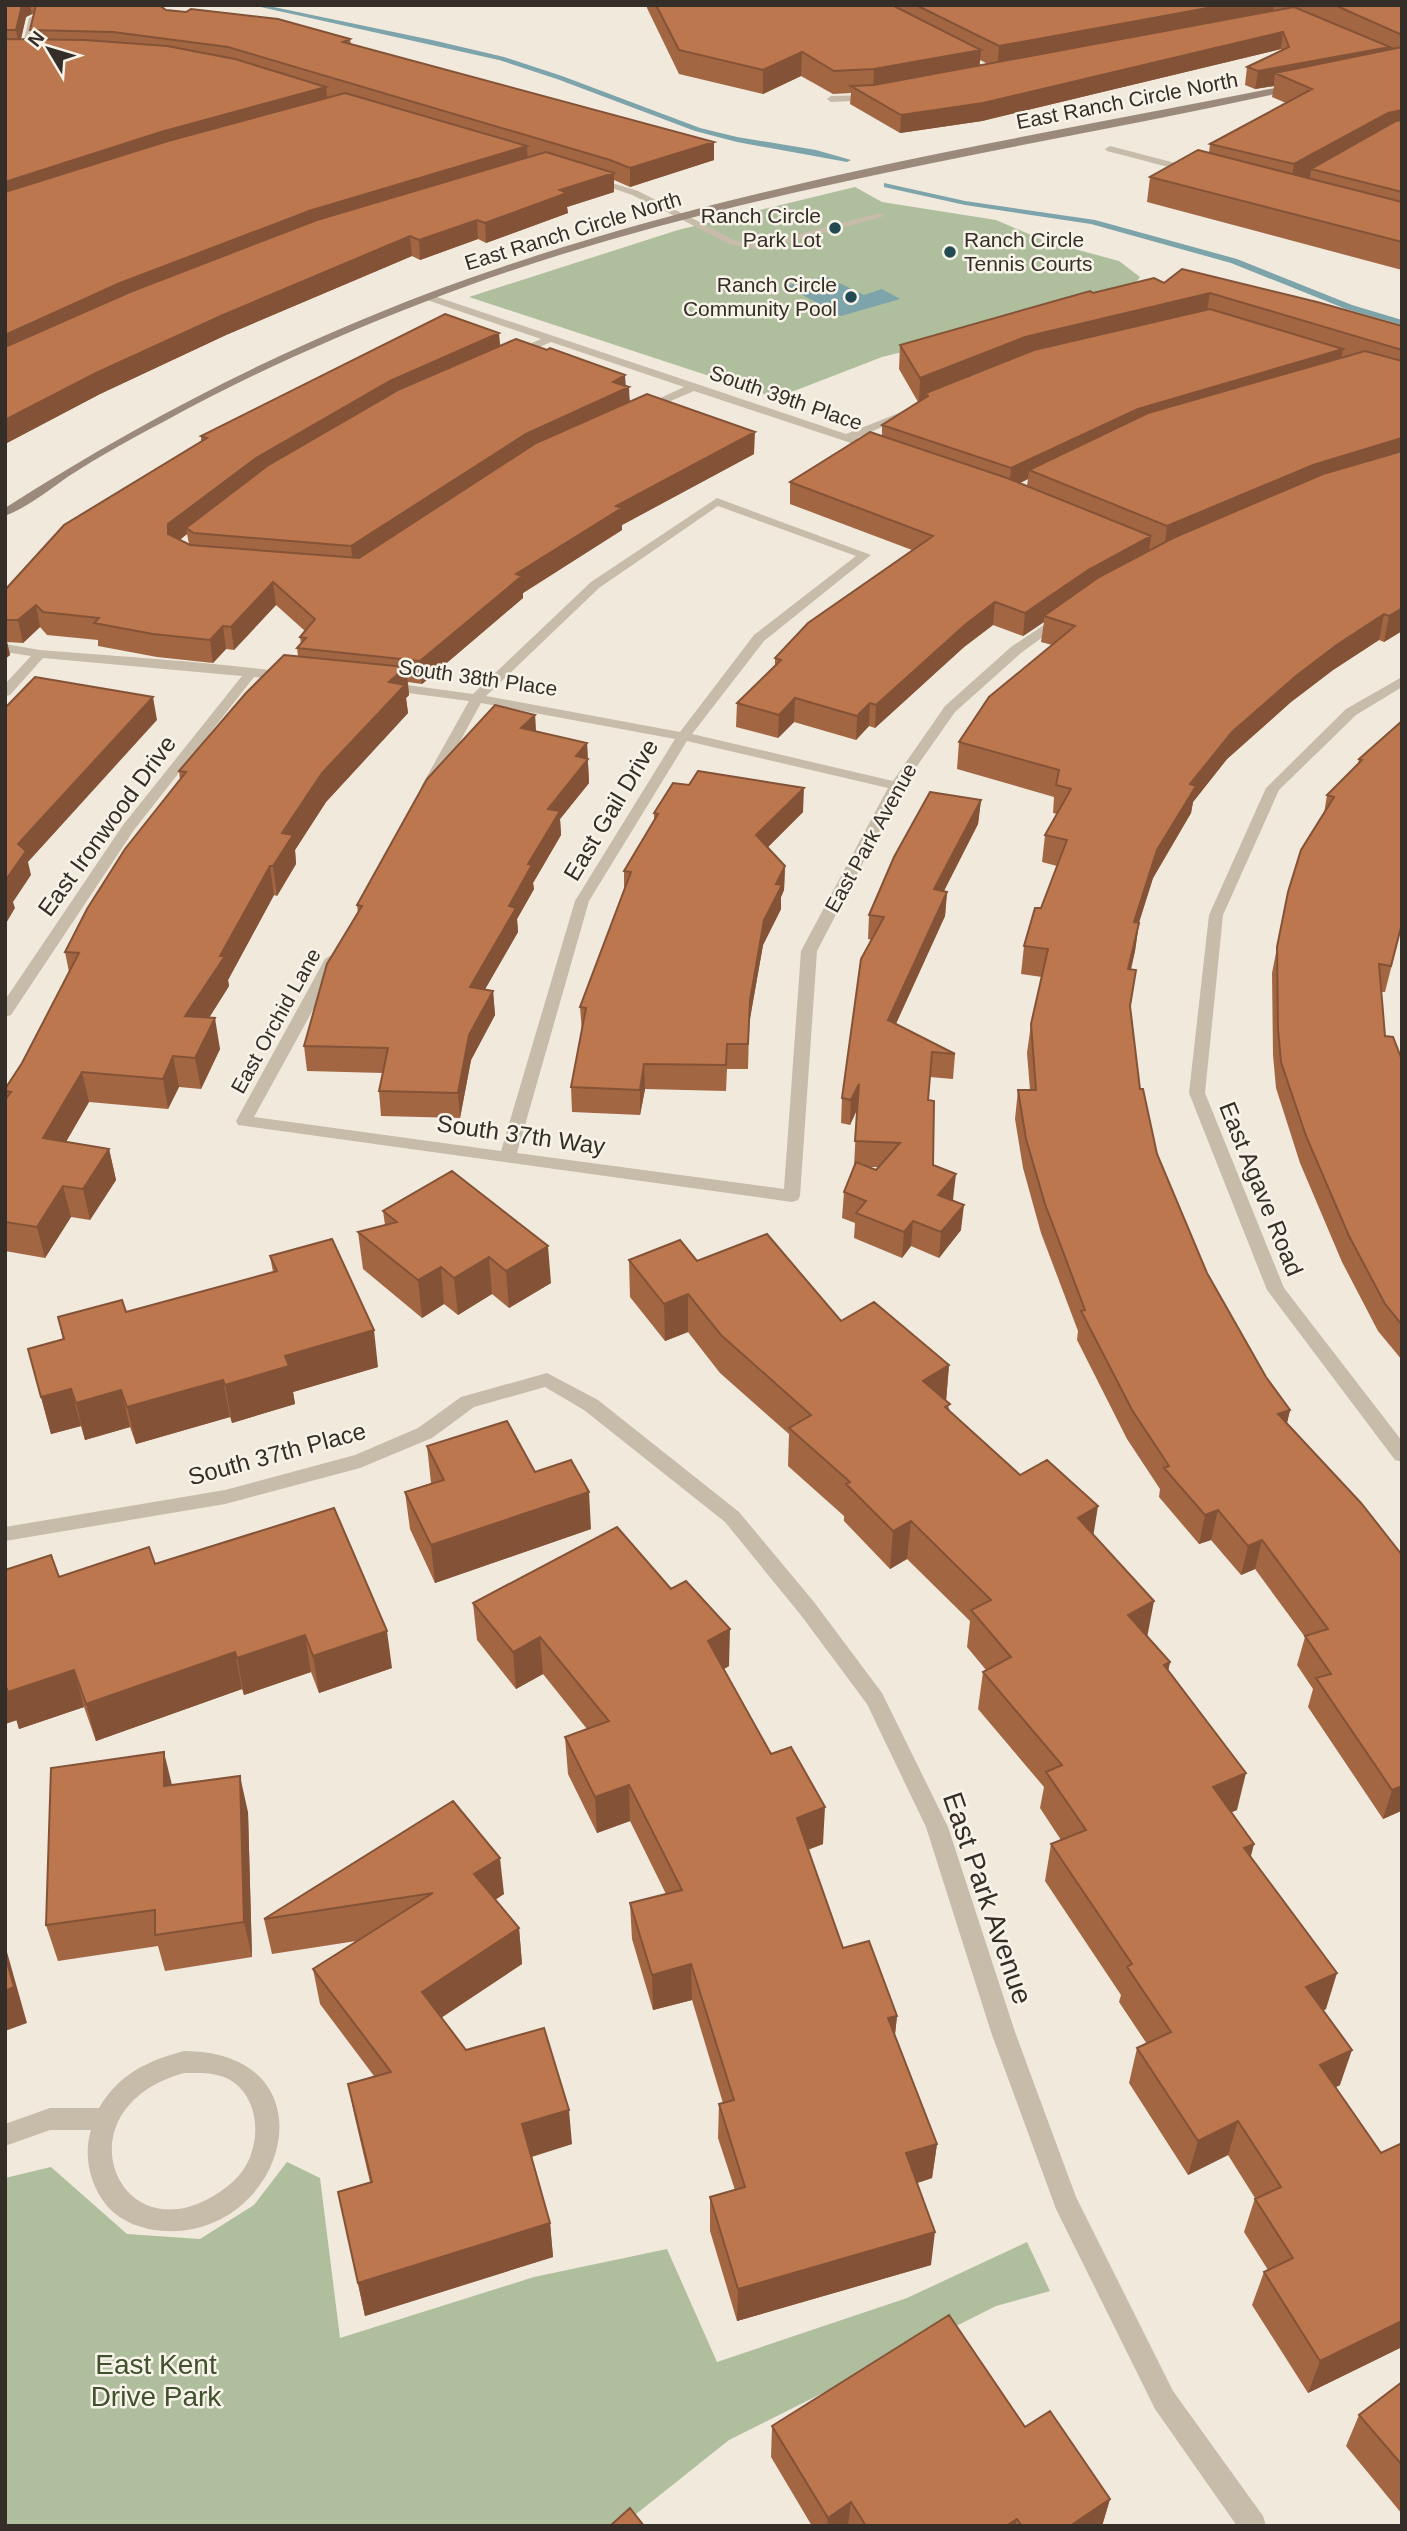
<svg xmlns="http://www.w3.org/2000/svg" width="1407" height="2531" viewBox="0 0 1407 2531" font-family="Arial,sans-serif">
<rect width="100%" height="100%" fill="#f0e9dc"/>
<!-- green -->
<path fill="#afbe9d" d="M855,187L882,202L996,220L1045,241L1119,261L1140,277L1125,297L882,357L776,398L469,297L678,230Z
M287,2162L320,2178L340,2338L534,2277L667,2249L717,2362L907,2298L1027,2242L1050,2291L996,2306L729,2440L621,2526H5V2178L51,2167L127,2234L200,2239L254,2205Z"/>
<!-- water -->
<path fill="#7da3ab" d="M825,276L864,295L882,289L900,299L841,316L786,286Z"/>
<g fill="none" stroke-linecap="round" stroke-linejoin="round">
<!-- stream -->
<path fill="#7da3ab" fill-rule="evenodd" d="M252,5H264L432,40L504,57L562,76L700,128L737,137L816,150L851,160L847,162L737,142L695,131L557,79L499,60Z
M884,183L965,201L1095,220L1237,259L1352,305L1402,320V325L1346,309L1231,263L1091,224L965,205L884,187Z"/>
<!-- lane -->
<path fill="#c7bba9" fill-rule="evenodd" d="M682,213L734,240L761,244L880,213L885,216L761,250L728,244L679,218L677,216Z"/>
<!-- street -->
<path fill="#c7bba9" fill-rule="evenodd" d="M33,16L37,18L29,52L25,54L21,52L29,18Z
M873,95L876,100L831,102L827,99L831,96Z
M1110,146L1198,169L1200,171L1195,174L1107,151L1105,149Z
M589,176L638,191L687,216L679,218L632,195L589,180Z
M431,295L846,434L904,411L914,413L857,438L879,446L881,448L875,451L694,391L645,412L641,411V407L684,387L551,342L519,356H511V352L541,339L427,300V296Z
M717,498L871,555L764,641L692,734L893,781L945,706L1011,647L1057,616L1061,615L1067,619L1021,653L955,712L903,786L817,951L800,1196L798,1200L792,1202L238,1125L236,1121L325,959L333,954L341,959L254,1117L501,1151L575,901L675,739L481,703L435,787L428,791L421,787L469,701L385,690L378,686L385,682L473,694L591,582ZM718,506L856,556L754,635L680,732L486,696L599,588ZM687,741L888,788L801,951L784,1189L517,1153L589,901Z
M5,644L40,650C73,653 286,667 298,676L291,680L254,677L134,830L11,1015L5,1017V1000L123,825L242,676L43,658L10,695L5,696V684L31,656L5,652Z
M1402,677V687L1356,715L1279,790L1223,915L1205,1093L1284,1288L1402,1441V1462L1395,1460L1267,1290L1189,1093L1209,915L1266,788L1346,709Z
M547,1373L598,1400L739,1512L814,1602L882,1693L948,1827L1015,2032L1076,2197L1173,2391L1263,2516L1266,2526H1237L1155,2409L1056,2209L991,2032L926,1827L867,1704L800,1614L725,1522L584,1410L545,1387L474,1407L432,1438L360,1468L225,1504L5,1541V1527L225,1490L355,1455L418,1428L461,1397Z
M184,2051C337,2052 288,2237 164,2231C144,2230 121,2222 107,2206C90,2185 83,2156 91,2130H50L5,2146V2124L50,2108H99C119,2074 147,2061 184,2051ZM184,2073C196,2073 209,2072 221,2076C252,2086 261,2123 252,2151C247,2170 232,2185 215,2195C117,2256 57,2108 184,2073Z"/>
<!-- secondary -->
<path fill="#9b8a7b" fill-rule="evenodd" d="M1295,84L1298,89C1004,154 704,193 422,303C334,337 247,376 165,421C132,438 100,456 69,476C49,490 28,507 5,516V508C162,407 328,325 505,266C761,179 1031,137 1295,84Z"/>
</g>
<!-- wall -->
<path fill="#a36643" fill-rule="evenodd" d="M5,5H159L166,10L350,39L351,44L714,142V160L630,187L614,180V192L567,207L568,213L486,243L478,239L420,260L412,256L226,335L100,394L5,444ZM32,14L34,15L30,30L32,40L21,39L26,17Z
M647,5H1402V270L1147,202L1150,177L1209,153L1210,144L1286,103L1272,97L1274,86L1255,89L1245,85L1247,67L1281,50V49L982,121L900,133L850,104L851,93L833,94L801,76L763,94L679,74L647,8ZM980,60L988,64L979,66Z
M1164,283L1402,326V631L1384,642L1379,640L1333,670L1291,702L1227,759L1193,802L1191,813L1153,878L1139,923L1135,951L1131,970L1130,1009L1140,1089L1157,1154L1207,1273L1266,1377L1290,1410L1287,1423L1402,1555V1813L1401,1811L1383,1819L1308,1707L1313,1689L1297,1665L1305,1637L1255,1569L1241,1575L1211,1540L1199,1544L1159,1497L1160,1489L1127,1439L1077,1340L1078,1331L1041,1233L1023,1168L1015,1119L1018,1090H1030L1027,1053L1031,1024L1042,977L1021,974L1024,946L1041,908L1057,866L1042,862L1045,835L1057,814L1053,813L1054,797L957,769L959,742L1052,645L1041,642L1044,622L1023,636L993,625L964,647L875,728L869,726L856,740L794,722L778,738L736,727L737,703L775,666V658L912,550L790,504V482L882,436V425L918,402L899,369L900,345L1093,293ZM1028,479L1027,486L1020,483Z
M500,346L626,386L630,401L754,454L622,525V530L523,593V598L422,684L408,682L409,695L406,698L408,713L326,802L295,850L296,864L277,896L274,895L228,980L229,986L209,1018L220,1049L201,1089L179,1087L168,1109L89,1102L66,1142L109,1149L116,1180L90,1220L71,1217L45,1258L5,1251V1089L22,1063L69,972L65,952L180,780L179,771L298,656L297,648L301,644L300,637L305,631L276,605L234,650L226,649L213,663L157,657L98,646V640L47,635L40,627L23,643L7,642L10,655L5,659V590L201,442V436ZM187,534L189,544L180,540Z
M535,715L536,731L587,743L589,783L560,819L561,835L533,883L534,889L517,919L518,932L485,989L493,991L495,1015L471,1060L460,1118L381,1116L379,1091L383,1073L307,1071L304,1046L358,913L357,905Z
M1402,721V925L1385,992H1381L1385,1036L1402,1060V1360L1378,1331L1342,1262L1300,1163L1276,1088L1273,1055L1272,973L1288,892L1324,814L1327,795L1358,764L1359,759Z
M981,800L978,824L944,891L947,892L945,916L896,1024L955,1054L953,1079L930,1077L928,1100L933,1165L953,1200L961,1230L939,1258L911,1246L902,1258L854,1238L855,1223L842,1218L844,1192L854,1166L857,1110L850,1125L841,1123L842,1098L872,940L868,939L869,915ZM867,1167H878L876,1170Z
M803,812L768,847L785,866L784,890L781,897V909L763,945L749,1024L748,1069H727L726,1091L645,1089L640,1115L572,1112L571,1087L582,1032L580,1007L624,890V871L654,821V813Z
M383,1211L551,1283L509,1308L492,1294L458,1315L444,1304L422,1318L363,1269L358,1232L385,1225Z
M270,1256L378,1367L293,1392L295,1404L232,1423L230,1417L136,1444L130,1427L85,1440L81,1426L51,1434L28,1349L63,1340L58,1317L126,1312L273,1272Z
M629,1260L697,1261L949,1365L946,1400L950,1411L1020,1475L1093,1535L1148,1637L1170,1662L1168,1671L1237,1810L1231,1812L1251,1856L1326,2009L1323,2010L1340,2085L1336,2087L1402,2347L1308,2393L1252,2305L1264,2272L1268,2270L1244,2232L1255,2198L1228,2155L1188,2175L1129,2083L1137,2048L1147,2044L1119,2002L1121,1995L1045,1881L1051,1844L1061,1840L1040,1808L1044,1787L978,1709L983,1672L986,1670L967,1647L970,1621L907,1559L890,1569L844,1521V1516L788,1466L789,1434L720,1373L688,1332L665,1341L630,1297Z
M427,1446L535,1472L591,1529L435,1583L410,1529L405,1492L431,1483Z
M155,1564L392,1668L319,1693L311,1672L244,1695L242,1689L96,1741L84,1707L19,1729L17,1720L5,1724V1570L59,1577Z
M473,1603L729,1666L724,1669L771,1754L823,1844L808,1850L843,1948L897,2016L895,2035L937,2144L932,2178L917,2183L931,2265L737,2321L710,2231V2197L735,2190L718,2138L719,2104L723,2103L692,2000L653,2010L632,1939L630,1903L666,1894L630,1821L597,1833L568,1774L565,1737L587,1729L543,1674L516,1689L477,1640Z
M172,1785L248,1812L252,1957L165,1971L158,1946L58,1961L46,1925Z
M453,1801L504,1894L495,1900L519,1928L522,1964L441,2018L466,2050L572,2144L532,2157L550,2223L553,2257L365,2316L338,2192L370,2182L355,2118L348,2084L374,2076L320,2004L313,1969L356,1941L272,1954L264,1919Z
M1402,2382V2514L1346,2446L1359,2415Z
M772,2426L1025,2427L1110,2499L1102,2526H812L771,2457Z"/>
<!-- shaded-wall -->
<path fill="#845337" d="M22,5H30L32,14L26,17L19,47L16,30Z
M1224,5H1274L1272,18L997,69L999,46Z
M1283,32L1281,49L982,121L900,133L901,115Z
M1390,47L1386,64L1275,73L1274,86L1255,89L1258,71Z
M981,50L979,73L873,92L874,69Z
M802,52L801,76L763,94V70Z
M326,87L328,105L5,202V182L161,132Z
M1402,110V133L1311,169L1310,178L1290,189L1294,164L1388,113Z
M714,142V160L630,187V168Z
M527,146L528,165L5,357V335L120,283L309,211Z
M614,173V192L567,207L568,213L486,243L485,223L560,190Z
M477,220L478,239L420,260L419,240Z
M410,236L412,256L226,335L100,394L5,444V420L96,373L223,315Z
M1210,293L1206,316L928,396L926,393V399L919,402L920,378L1025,337Z
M499,333L501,354L186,528L187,534L171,546L168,534V524L256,458L390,381Z
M1343,349L1340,368L1029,470L1028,479L1009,488L1011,468L1138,409Z
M625,375L626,389L629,387L630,408L353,568L351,546L526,434L613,382Z
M755,432L754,454L622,525V530L523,593V598L422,684L420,661L516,574L616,506Z
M1402,438V459L1164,551L1167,526L1313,465Z
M1151,536L1148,558L1044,616V622L1023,636L1025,613L1088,570Z
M273,582L276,605L234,650L231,627Z
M995,602L993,625L964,647L875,728L876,705L966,624Z
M36,605L40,627L23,643L18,620Z
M1402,608V631L1384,642L1389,616Z
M1384,614L1379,640L1333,670L1291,702L1227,759L1193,802L1191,813L1153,878L1130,950L1134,922L1157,850L1190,784L1232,732L1296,676L1338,644Z
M223,626L226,649L213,663L210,640Z
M5,633L10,655L5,659Z
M406,667L409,695L406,698L408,713L326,802L295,850L296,864L277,896L273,866L282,833L322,773L389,682Z
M153,697L157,720L28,862L31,875L13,902L15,908L5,925V881L18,844Z
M795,698L794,722L778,738L779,715Z
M870,703L869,726L856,740L857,716Z
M535,715L536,738L521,728Z
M587,743L589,783L560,819L561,835L533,883L534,889L517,919L518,932L472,1012L470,987L528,864L548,809L576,756Z
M804,788L803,812L756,859V835Z
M981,800L978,824L932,914L934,889Z
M270,866L274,895L228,980L229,986L191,1046L185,1016L220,956Z
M785,866L784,890L781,897V909L763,945L749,1024L748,1069L750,1000L764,920L776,884Z
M947,892L945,916L886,1045L888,1020Z
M1139,923L1135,951L1124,997L1128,969Z
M493,991L495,1015L471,1060L460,1118L458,1093L469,1035Z
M215,1018L220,1049L201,1089L195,1058Z
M173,1056L179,1087L168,1109L163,1079Z
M644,1064L645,1089L640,1115V1090Z
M82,1072L89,1102L50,1169L43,1138Z
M859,1084L857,1109L850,1125L851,1100Z
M109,1149L116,1180L90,1220L83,1189Z
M956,1174L953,1200L936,1220L938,1195Z
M63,1186L71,1217L45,1258L37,1227Z
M964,1205L961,1230L939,1258L941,1232Z
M913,1221L911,1246L902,1258L904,1232Z
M548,1246L551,1283L509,1308L506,1271Z
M489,1257L492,1294L458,1315L454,1278Z
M441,1267L444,1304L422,1318L418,1280Z
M688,1294V1332L665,1341L664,1304Z
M374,1330L378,1367L293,1392L295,1404L232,1423L225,1385L285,1356Z
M949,1365L946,1402L923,1381Z
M223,1380L230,1417L136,1444L127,1407Z
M71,1389L81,1426L51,1434L41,1397Z
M121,1390L130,1427L85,1440L76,1403Z
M1290,1410L1283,1440L1278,1414Z
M589,1492L591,1529L435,1583L431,1545Z
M1098,1506L1092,1544L1078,1518Z
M1218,1510L1211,1540L1199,1544L1205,1515Z
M911,1521L907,1559L890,1569L893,1531Z
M1262,1540L1255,1569L1241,1575L1248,1546Z
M1154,1601L1147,1638L1128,1615Z
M730,1629L729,1666L708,1678V1641Z
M387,1631L392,1668L319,1693L313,1656Z
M305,1635L311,1672L244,1695L237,1658Z
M540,1637L543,1674L516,1689L513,1652Z
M235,1652L242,1689L96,1741L86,1704Z
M1170,1662L1162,1699L1164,1665Z
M74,1670L84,1707L19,1729L8,1692Z
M5,1684L17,1720L5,1724Z
M164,1752L173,1789L164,1786Z
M1246,1773L1237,1810L1204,1824L1213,1787Z
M240,1776L248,1812L252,1957L244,1922Z
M629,1785L630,1821L597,1833L595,1797Z
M1402,1786V1808L1401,1811L1383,1819L1392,1790Z
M825,1807L823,1844L795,1854L797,1818Z
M1254,1844L1245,1880L1244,1848Z
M500,1858L504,1894L478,1910L474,1874Z
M519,1928L522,1964L427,2027L422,1992Z
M5,1945L27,2023L5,2031Z
M691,1964L692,2000L653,2010L652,1975Z
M1337,1973L1326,2009L1295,2023L1306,1987Z
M897,2016L893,2051L888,2018Z
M1352,2050L1340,2085L1309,2100L1320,2065Z
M569,2110L572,2144L526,2158L522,2124Z
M1238,2121L1228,2155L1188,2175L1198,2141Z
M937,2144L932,2178L902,2188L906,2153Z
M550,2223L553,2257L365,2316L358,2283Z
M935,2232L931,2265L737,2321L738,2289Z
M1402,2321V2347L1308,2393L1320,2361Z
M1110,2499L1102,2526H1070Z
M851,2502L848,2526H827L828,2518Z
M1017,2519L1015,2526H1006Z"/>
<!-- building -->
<path fill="#bd774e" stroke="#845337" stroke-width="2" d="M5,5H22L16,30H5Z
M36,5H159L166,10L186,12L191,9L278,19L350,39L343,42L714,142L630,168L610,160L228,47L113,32L30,30Z
M656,5H892L981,50L874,69L834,71L802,52L763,70L679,50Z
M916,5H1224L999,46Z
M1335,5H1402V35L1348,11Z
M1294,7L1390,47L1258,71L1247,67L1289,47L1283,32L983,103L901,115L851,86L874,85Z
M5,39L85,40L167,46L235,59L326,87L161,132L5,182Z
M1402,47V110L1388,113L1294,164L1210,144L1312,89L1275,73Z
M345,93L527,146L309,211L120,283L5,335V192L168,141Z
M1402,120V192L1311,169L1396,121Z
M1198,150L1402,202V242L1150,177Z
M546,152L614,173L560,190L567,193L485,223L477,220L419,240L410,236L223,315L96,373L5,420V347L130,292L317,220Z
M1182,269L1317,302L1402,326V350L1210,293L1025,337L920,378L900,345L1090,291L1093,293L1154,278L1164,283Z
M1210,309L1343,349L1138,409L1011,468L882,425L928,396L926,393L1034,350Z
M445,314L499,333L390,381L256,458L168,524V534L190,545L359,558L536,443L647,394L755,432L616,506L622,508L516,574L522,576L420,661L297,648L306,638L300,637L315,619L273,582L231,627L223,626L210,640L153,634L94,623L99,618L43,612L36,605L18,620H5V590L64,525L207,438L201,436Z
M516,339L547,350L550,348L625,375L613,382L629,387L526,434L351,546L194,533L186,528L267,466L400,389Z
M1365,351L1402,361V438L1313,465L1167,526L1029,470L1148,413Z
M870,432L1007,478L1151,536L1088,570L1025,613L995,602L966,624L876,705L870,703L857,716L795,698L779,715L737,703L781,660L775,658L808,623L933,536L790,482Z
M1402,451V608L1389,616L1384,614L1338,644L1296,676L1232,732L1190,784L1196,786L1157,850L1134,922L1139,923L1128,969L1136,970L1130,1006L1140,1089H1143L1157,1154L1207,1273L1266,1377L1290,1410L1278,1414L1361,1503L1402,1555V1786L1392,1790L1316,1678L1331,1674L1305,1636L1328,1629L1262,1540L1248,1546L1218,1510L1205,1515L1164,1468L1169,1466L1132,1410L1081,1311L1085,1310L1045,1204L1026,1139L1018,1090H1036L1031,1024L1048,949L1024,946L1035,908H1041L1067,840L1045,835L1071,789L1056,785L1059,770L959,742L989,697L1075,626L1044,616L1099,577L1173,538L1323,474Z
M284,655L406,667L389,682L405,685L322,773L282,833L293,835L273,866H270L220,956H225L185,1016L215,1018L195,1058L173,1056L163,1079L82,1072L43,1138L109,1149L83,1189L63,1186L37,1227L5,1222V1100L11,1092L5,1091V1089L22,1063L79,953L65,952L87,909L125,849L186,772L179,771L246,693Z
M35,677L153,697L18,844L26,851L5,881V708Z
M495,705L535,715L521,728L587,743L576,756L588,759L548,809L560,811L528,864L532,865L509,906L516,908L470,987L493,991L469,1035L458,1093L379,1091L388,1048L304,1046L327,964L362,906L357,905L427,779Z
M1402,721V923L1391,966L1379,964L1385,1036L1393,1037L1402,1060V1325L1385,1304L1349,1236L1306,1136L1281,1062L1278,1029L1277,947L1288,892L1301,850L1334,797L1327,795L1362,760L1359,759Z
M698,771L804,788L756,835L785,866L776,884L782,885L764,920L750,1000L748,1044H727L726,1065L644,1064L640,1090L571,1087L586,1008L580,1007L631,872L624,871L658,814L654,813L673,783L689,785Z
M930,792L981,800L934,889L947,892L888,1020L955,1054L932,1052L928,1100L934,1101L933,1165L956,1174L938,1195L964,1205L941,1232L913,1221L904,1232L856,1213L866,1201L844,1192L856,1162L876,1170L900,1143L855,1141L859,1084L851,1100L842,1098L861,959L884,917L869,915L894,857Z
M452,1171L548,1246L506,1271L489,1257L454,1278L441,1267L418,1280L358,1232L397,1222L383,1211Z
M767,1234L841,1321L874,1302L949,1365L923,1381L950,1404L945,1407L1020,1475L1047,1460L1098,1506L1078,1518L1154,1601L1128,1615L1170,1662L1164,1665L1246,1773L1213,1787L1254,1844L1244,1848L1337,1973L1306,1987L1352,2050L1320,2065L1381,2153L1402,2143V2321L1320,2361L1264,2272L1293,2258L1255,2199L1281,2187L1238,2121L1198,2141L1137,2048L1171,2032L1127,1967L1132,1964L1051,1844L1086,1830L1046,1772L1062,1765L983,1672L1011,1657L971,1610L991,1600L911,1521L893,1531L846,1484L850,1482L789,1428L811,1415L721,1335L688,1294L664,1304L629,1260L680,1240L697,1261Z
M332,1239L374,1330L285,1356L289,1366L225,1385L223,1380L127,1407L121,1390L76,1403L71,1389L41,1397L28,1349L64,1339L58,1317L122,1300L126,1312L277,1271L270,1256Z
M507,1421L535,1472L571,1460L589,1492L431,1545L405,1492L444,1480L427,1446Z
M334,1508L387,1631L313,1656L305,1635L237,1658L235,1652L86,1704L74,1670L8,1692L5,1684V1570L51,1555L59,1577L149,1547L155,1564Z
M617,1527L671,1589L686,1581L730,1629L708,1641L771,1754L791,1747L825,1807L797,1818L843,1948L869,1941L897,2016L888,2018L937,2144L906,2153L935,2232L738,2289L710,2197L745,2187L719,2104L734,2100L691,1964L652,1975L630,1903L682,1890L629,1785L595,1797L565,1737L609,1721L540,1637L513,1652L473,1603Z
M164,1752V1786L240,1776L244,1922L155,1935V1910L46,1925L51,1768Z
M453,1801L500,1858L474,1874L519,1928L422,1992L466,2050L544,2028L569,2110L522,2124L550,2223L358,2283L338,2192L372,2182L348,2084L391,2072L313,1969L433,1893L264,1919Z
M5,1955L14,1987L5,1991Z
M949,2315L1025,2427L1050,2411L1110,2499L1070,2526H1022L1017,2519L1006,2526H866L851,2502L828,2518L772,2426Z
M1402,2382V2465L1359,2415Z
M630,2508L644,2526H610Z"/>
<!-- markers -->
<g fill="#214a53" stroke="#f8f3e8" stroke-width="2.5">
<circle cx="835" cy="228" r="7"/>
<circle cx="950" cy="252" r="7"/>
<circle cx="851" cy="297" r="7"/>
</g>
<g text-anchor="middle" stroke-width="5" stroke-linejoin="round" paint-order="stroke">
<!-- far-street labels -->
<g font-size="21" fill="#352e28" stroke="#f8f3e8">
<text transform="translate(1127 101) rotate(-11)" y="7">East Ranch Circle North</text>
<text transform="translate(573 231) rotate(-17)" y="7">East Ranch Circle North</text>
<text transform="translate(786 398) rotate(19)" y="7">South 39th Place</text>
<text transform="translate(478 678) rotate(8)" y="7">South 38th Place</text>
<text transform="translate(871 838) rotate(-61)" y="7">East Park Avenue</text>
<text transform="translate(276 1021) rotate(-61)" y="7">East Orchid Lane</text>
</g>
<!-- far-poi labels -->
<g font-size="21" fill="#352e28" stroke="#f8f3e8" text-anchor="end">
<text x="821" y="223">Ranch Circle<tspan x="821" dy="24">Park Lot</tspan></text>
<text x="964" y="247" text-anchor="start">Ranch Circle<tspan x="964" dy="24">Tennis Courts</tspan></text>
<text x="837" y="292">Ranch Circle<tspan x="837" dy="24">Community Pool</tspan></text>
</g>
<!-- street labels -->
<g font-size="24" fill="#352e28" stroke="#f8f3e8">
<text transform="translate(611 810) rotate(-59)" y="8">East Gail Drive</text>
<text transform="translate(107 826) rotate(-54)" y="8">East Ironwood Drive</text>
<text transform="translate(521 1135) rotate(8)" y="8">South 37th Way</text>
<text transform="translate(1261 1189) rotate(68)" y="8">East Agave Road</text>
<text transform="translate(277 1454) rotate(-15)" y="8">South 37th Place</text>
</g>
<!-- near-street labels -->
<g font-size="28" fill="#352e28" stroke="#f8f3e8">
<text transform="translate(988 1898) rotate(71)" y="10">East Park Avenue</text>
</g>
<!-- near-park labels -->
<g font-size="28" fill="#40512e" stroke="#f8f3e8">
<text x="156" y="2374">East Kent<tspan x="156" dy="32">Drive Park</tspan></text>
</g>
</g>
<!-- border -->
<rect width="1407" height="2531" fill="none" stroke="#352e28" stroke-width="14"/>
<!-- north arrow -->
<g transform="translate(49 49) rotate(308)" stroke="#f8f3e8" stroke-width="5" paint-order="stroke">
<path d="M0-5L12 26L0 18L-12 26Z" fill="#352e28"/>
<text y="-10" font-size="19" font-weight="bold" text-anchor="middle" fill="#352e28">N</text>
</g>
</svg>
